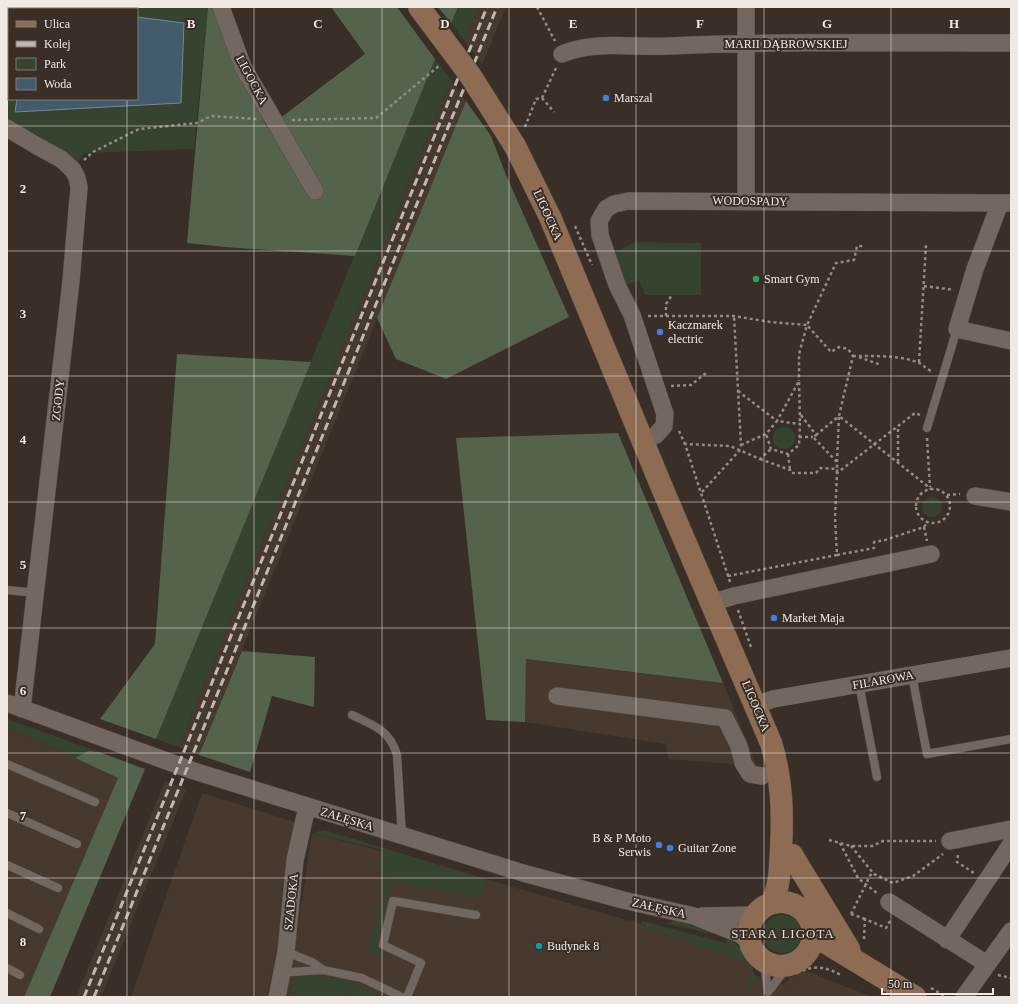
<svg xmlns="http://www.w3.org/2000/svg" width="1018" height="1004" viewBox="0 0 1018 1004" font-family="Georgia,serif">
<rect width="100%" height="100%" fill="#392f27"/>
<!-- built -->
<path fill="#48392e" d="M479,7H506L482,65L465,41Z
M451,80L466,101L199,755L179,747Z
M526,659L723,683L757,766L668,759L666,744L525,722Z
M7,727L118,778L24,997H7Z
M165,781L186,790L101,997H76Z
M202,793L295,822L279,942L267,997H131Z
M312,833L455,870L627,920L625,922L629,920L742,955L754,975L784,985L791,977L806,971L872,997H282L297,933Z"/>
<!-- green -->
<path fill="#36432f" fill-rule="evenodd" d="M7,7H208L194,149L85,153L77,164L7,121ZM9,9H137V99H9Z
M458,7H479L465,41L451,23Z
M435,59L451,80L179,747L156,739Z
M635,242L701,243V295H645L639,281L625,285L613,253Z
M773 438a11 11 0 1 1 22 0a11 11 0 1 1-22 0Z
M922 507a10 10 0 1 1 20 0a10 10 0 1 1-20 0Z
M7,719L99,752L94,751L75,758L7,727Z
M324,830L486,879L482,898L391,882L377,948L386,953L383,959L368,951L385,878L379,867L383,850L312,833Z
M763 934a19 19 0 1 1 38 0a19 19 0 1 1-38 0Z
M674,920L718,932L715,934L667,924Z
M642,921L726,943L727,939C744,945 757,970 756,987L748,988L752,975L745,962L664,933L640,929Z
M294,977C316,971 357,983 378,993L376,997H358L344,994L342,997H290Z"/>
<!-- forest -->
<path fill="#54634b" d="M208,7H211L267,128L365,54L331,7H397L435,59L355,256L224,247L187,243Z
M438,7H458L451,23Z
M466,101L491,136L506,175L569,317L446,379L396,359L377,318Z
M177,354L311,362L156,739L100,719L155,644Z
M618,433L723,683L526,659L525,722L486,720L456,438Z
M242,651L315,657L314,707L272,696L250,772L199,755Z
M88,751L99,752L145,769L50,997H24L118,778L75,758Z"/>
<!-- water -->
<path fill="#425c6e" stroke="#768691" d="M33,7L79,9H32Z
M137,17L184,23L181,103L15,112L17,99H137Z"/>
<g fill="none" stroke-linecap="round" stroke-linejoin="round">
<defs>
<path id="lane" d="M927,428L957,329
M7,590L36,593
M912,675L927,754L1011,739
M859,684L877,777
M352,715C373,725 390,730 397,755L402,836
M7,764L95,802
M7,813L77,844
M7,865L58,888
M7,913L39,929
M286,952L312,962L323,970L362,978L402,997
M764,962L768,992L788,966
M7,968L20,975
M283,970L291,972L323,970
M407,997L421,963L383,945L393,901L476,915"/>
<path id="street" d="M221,7L243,67L315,191
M746,7V201
M562,54C596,40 633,48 670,46C783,41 897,43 1011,43
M7,128L37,146L61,159L73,170L77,178L79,187L71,281L22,709
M1000,203L975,269L957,329L1011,341
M643,441L656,435L664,426L665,414L632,315L617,285L600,235L599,221L606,209L614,204L629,201L1011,203
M975,496L1011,502
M711,603L734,596L931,554
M557,696L725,718L739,746L743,763L750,774L762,776
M7,703L194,771L523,873L623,900L694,916L739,934L750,941
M756,705L773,699L1011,658
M950,841L1011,829
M889,902L987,964
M702,916L755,915
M947,940L1011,844
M277,997L286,952L295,860L307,807
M964,997L1011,931"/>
<path id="secondary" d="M515,146L550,217L663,490L771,743C782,779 783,812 781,849C780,868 780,885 772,903
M792,855L849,949L851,958
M749 934a32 32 0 1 1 64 0a32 32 0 1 1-64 0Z
M813,935L915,997"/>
</defs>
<!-- lane casing -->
<use href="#lane" stroke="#564d47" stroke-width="9"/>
<!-- street casing -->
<use href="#street" stroke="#564d47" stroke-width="18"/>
<!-- secondary casing -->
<use href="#secondary" stroke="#564d47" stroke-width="23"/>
<!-- path -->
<path stroke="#938b84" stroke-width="2.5" stroke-dasharray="3 3" stroke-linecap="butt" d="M537,7L555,41
M542,98L556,68
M542,98L554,112
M292,120L376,118L440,65
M525,127L536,99L542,98
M84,160L93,152L139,129L197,123L211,116L257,119
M575,226L592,265
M924,286L954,290
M648,316H734L770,322L807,325L799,354V381
M666,316V304L672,295
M853,356C874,356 897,355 917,362C921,363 926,369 933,372
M859,357L881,365
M919,362L926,245
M671,386L691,385L706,373
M738,391L777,421L799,381L800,424
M801,415L816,435L813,437L837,462V469
M679,431L685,444
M816,435L839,416L853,356L848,349L839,347L831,352L807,325L836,263L854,260L857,246H865
M799,437H813
M927,438L930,487
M741,445L766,434L777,421L800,424L799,445L788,454L771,449L766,434
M788,454L790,470
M760,459L790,470L791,473H816L820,468L837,469V473
M837,462L839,416L931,489
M898,462V427
M916 506a17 17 0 1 1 34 0a17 17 0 1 1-34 0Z
M702,492L739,451L741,445L734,316
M947,495L960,494
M924,527L927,541
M837,555L874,548V542L885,540L924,527L927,523
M728,576L837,555L835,518L837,473L915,413L920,415
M730,582L685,444L730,446L760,459L771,449
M738,610L751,647
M829,840L851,846H872L883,841H936
M840,843L858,878L878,894
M851,846L874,874L893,883L913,876L943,854
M958,855L957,862L974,873
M851,914L872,872
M851,914L865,919
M864,939L865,919L886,928L890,921
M797,973C814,965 824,966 841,975
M998,975L1011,978
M931,988L946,997"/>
<!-- lane -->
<use href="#lane" stroke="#73685f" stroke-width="8"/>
<!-- street -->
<use href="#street" stroke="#73685f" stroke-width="17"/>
<!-- secondary -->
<use href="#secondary" stroke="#8d6c53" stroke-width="22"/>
<!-- rail -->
<path stroke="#bfb7b1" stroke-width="3" stroke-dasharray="8 4" stroke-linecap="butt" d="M84,997L487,7
M94,997L497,7"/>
<defs>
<path id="secondary-bridge" d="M419,7L470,75L515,146"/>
</defs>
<!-- secondary-bridge casing -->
<use href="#secondary-bridge" stroke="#564d47" stroke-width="23" stroke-linecap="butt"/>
<!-- secondary-bridge -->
<use href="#secondary-bridge" stroke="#8d6c53" stroke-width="22"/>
</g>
<!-- grid -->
<path fill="none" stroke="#efe8e3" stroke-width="1" stroke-opacity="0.55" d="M127,7V9M254,7V997M382,7V997M509,7V997M636,7V997M764,7V997M891,7V997M127,99V997M7,126H1011M7,251H1011M7,376H1011M7,502H1011M7,628H1011M7,753H1011M7,878H1011"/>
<!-- markers -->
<g fill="#3f7fe0" stroke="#392f27" stroke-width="1.5">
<circle cx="606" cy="98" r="4"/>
<circle cx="660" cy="332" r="4"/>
<circle cx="774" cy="618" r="4"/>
<circle cx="659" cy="845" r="4"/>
<circle cx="670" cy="848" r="4"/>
</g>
<circle fill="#2e9e5b" stroke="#392f27" stroke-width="1.5" cx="756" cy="279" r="4"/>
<circle fill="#0f9aa8" stroke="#392f27" stroke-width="1.5" cx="539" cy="946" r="4"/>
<g text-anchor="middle" stroke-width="4" stroke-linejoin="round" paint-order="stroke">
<!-- street labels -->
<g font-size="12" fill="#efe8e3" stroke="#392f27">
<text x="786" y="48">MARII DĄBROWSKIEJ</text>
<text transform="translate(252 80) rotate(62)" y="4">LIGOCKA</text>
<text transform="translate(750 201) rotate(1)" y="4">WODOSPADY</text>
<text transform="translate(548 215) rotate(66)" y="4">LIGOCKA</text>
<text transform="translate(58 400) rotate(-84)" y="4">ZGODY</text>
<text transform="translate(883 680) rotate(-10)" y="4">FILAROWA</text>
<text transform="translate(756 706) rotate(67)" y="4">LIGOCKA</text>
<text transform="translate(347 819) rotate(17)" y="4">ZAŁĘSKA</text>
<text transform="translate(291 902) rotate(-84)" y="4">SZADOKA</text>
<text transform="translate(659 908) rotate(13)" y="4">ZAŁĘSKA</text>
</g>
<!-- poi labels -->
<g font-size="12" fill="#efe8e3" stroke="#392f27" text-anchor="start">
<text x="614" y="102">Marszal</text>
<text x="764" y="283">Smart Gym</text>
<text x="668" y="329">Kaczmarek<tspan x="668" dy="14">electric</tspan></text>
<text x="782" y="622">Market Maja</text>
<text x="651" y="842" text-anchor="end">B &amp; P Moto<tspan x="651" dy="14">Serwis</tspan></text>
<text x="678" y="852">Guitar Zone</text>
<text x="547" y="950">Budynek 8</text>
</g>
<!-- neighbourhood labels -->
<g font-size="13" letter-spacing="1" fill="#e5d8ce" stroke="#392f27">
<text x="783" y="938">STARA LIGOTA</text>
</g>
</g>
<g font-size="13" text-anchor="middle" font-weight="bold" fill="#efe8e3" stroke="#392f27" stroke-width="4" stroke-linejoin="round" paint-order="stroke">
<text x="191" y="28">B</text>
<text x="318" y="28">C</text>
<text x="445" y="28">D</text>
<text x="573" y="28">E</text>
<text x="700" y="28">F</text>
<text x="827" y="28">G</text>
<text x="954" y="28">H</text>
<text x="23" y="193">2</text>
<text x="23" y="318">3</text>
<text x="23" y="444">4</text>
<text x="23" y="569">5</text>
<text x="23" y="695">6</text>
<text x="23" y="820">7</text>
<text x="23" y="946">8</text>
</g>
<!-- border -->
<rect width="1018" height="1004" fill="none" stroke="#efe8e3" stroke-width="16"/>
<!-- legend -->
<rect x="8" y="8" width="130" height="92" fill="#392f27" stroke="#827972"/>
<rect x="16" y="21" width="20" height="6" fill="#8d6c53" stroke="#827972"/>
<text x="44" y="28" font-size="12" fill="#efe8e3">Ulica</text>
<rect x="16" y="41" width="20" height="6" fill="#bfb7b1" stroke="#827972"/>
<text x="44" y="48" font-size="12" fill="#efe8e3">Kolej</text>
<rect x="16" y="58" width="20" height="12" fill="#36432f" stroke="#827972"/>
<text x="44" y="68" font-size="12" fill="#efe8e3">Park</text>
<rect x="16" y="78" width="20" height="12" fill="#425c6e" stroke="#827972"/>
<text x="44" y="88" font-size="12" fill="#efe8e3">Woda</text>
<!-- scale -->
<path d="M882 988v6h111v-6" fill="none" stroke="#efe8e3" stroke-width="2"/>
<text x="888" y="988" font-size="12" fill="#efe8e3" stroke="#392f27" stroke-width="3" paint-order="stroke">50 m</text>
</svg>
